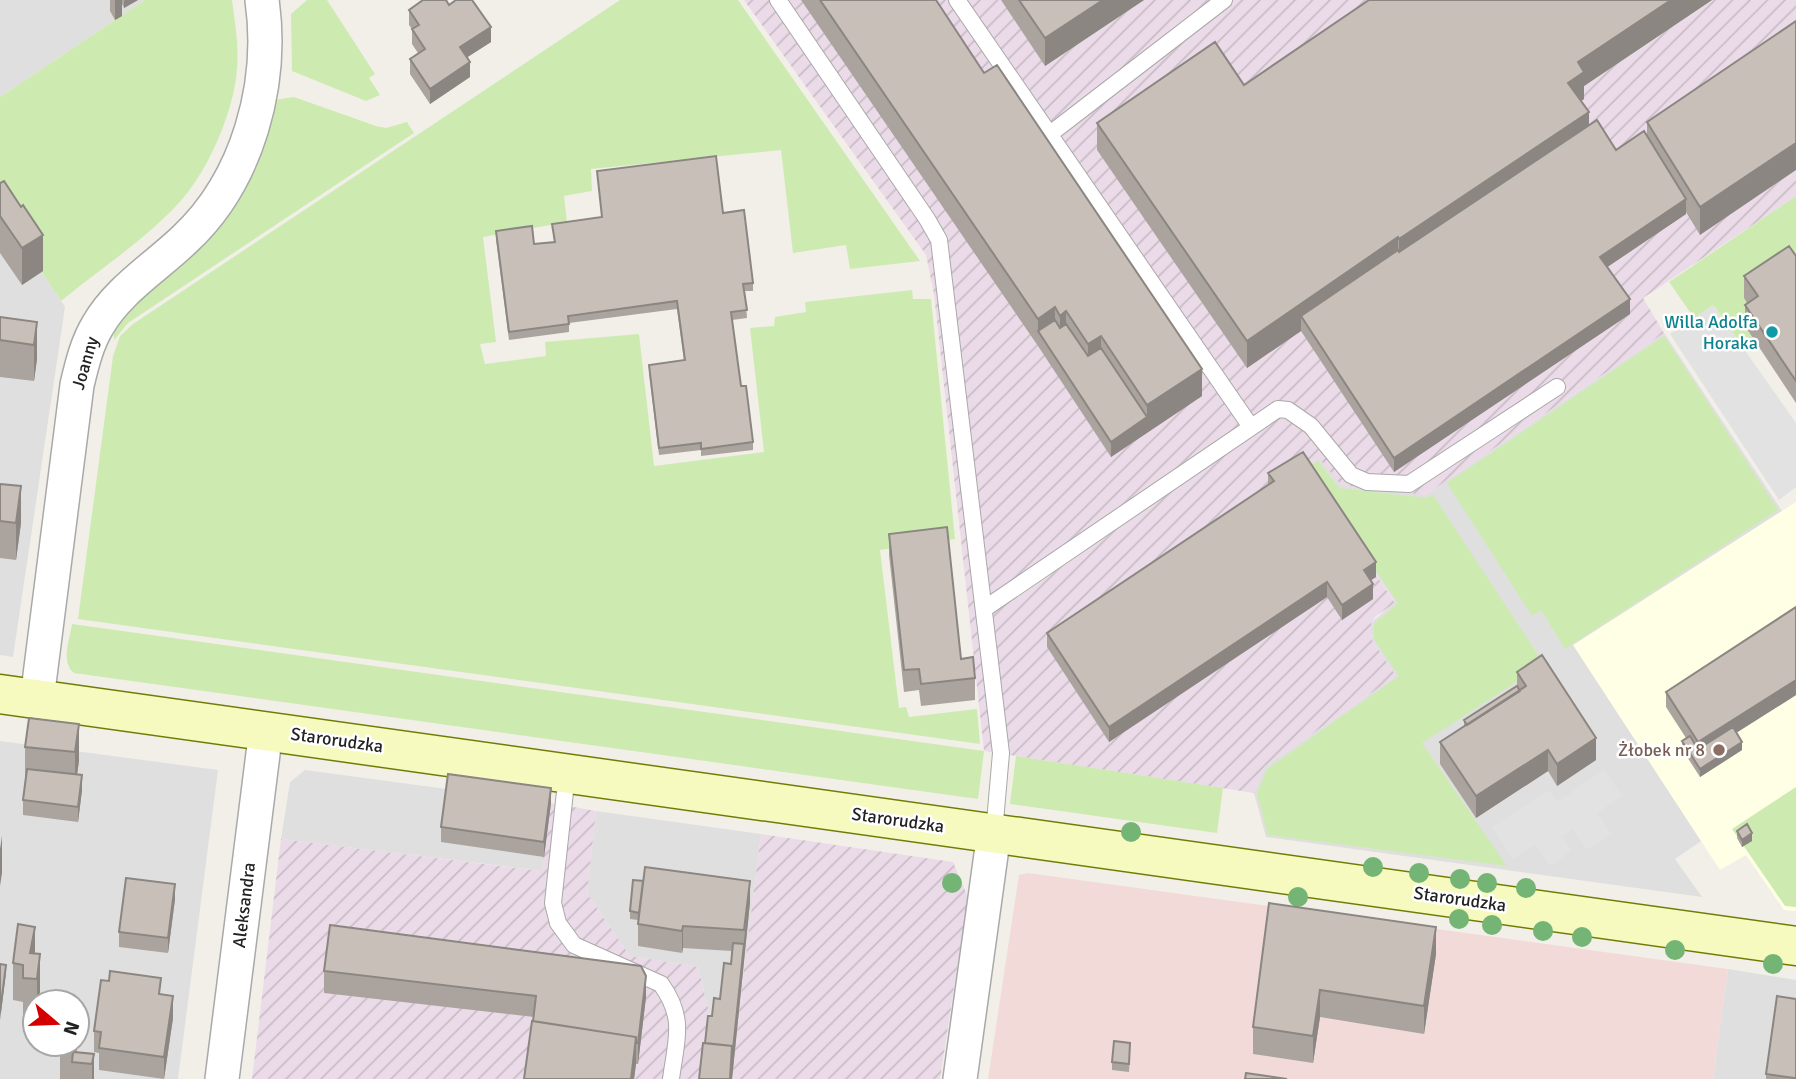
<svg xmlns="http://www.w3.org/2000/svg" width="1796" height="1079" viewBox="0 0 1796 1079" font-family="Signika,sans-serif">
<defs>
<pattern id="industrial-furrows" width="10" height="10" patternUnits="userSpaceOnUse" patternTransform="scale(1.75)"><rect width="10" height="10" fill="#ebdbe8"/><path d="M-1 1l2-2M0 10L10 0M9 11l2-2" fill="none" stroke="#c9bcc7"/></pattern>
</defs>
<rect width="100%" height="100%" fill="#f2efe9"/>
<!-- residential -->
<path fill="#e0dfdf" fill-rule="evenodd" d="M0,0H145L0,97Z
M0,208L65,307L13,657L0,655Z
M1664,333L1782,511L1574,645L1701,841L1675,859L1702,897L1266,837L1254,793L1264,767L1396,676L1372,640L1371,632V623L1395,602L1303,467L1319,458L1425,495Z
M0,741L218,770L178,1079H0ZM35,1002H77V1044H35Z
M305,770L551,803L542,871L281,839L290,782Z
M596,811L761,834L737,1026L712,1024L698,967L630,956L587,894Z
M1728,969L1796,980V1079H1713Z"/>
<!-- commercial -->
<path fill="#f2dad9" d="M1028,873L1728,969L1713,1079H988L1019,875Z"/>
<!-- industrial -->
<path fill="url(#industrial-furrows)" d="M744,0H1796V196L1643,298L1664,333L1425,495L1341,485L1319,458L1303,467L1395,603L1376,616L1371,623V632L1372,640L1396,676L1264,767L1254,793L984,751L934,294L926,255Z
M551,803L596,811L587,894L630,956L698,967L712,1024L737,1025L761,834L953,862L968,897L940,1079H252L281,839L541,871Z"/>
<!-- education -->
<path fill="#ffffe5" d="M1796,502V911L1784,910L1746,855L1720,870L1573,645Z"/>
<!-- grass -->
<path fill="#cdebb0" d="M145,0H232C235,23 239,46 237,69C234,112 207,174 177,205C143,241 99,270 61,301L0,208V97Z
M307,0H327L375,74L369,78L380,95L366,101L292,71L291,14Z
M620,0H738L920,261L850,269L846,245L793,253L781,150L591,169L592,191L564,196L567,222L483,237L496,342L480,344L485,364L546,356L545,342L639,334L654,466L764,452L750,328L774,326L775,317L806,312L805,302L912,290L913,299H931L955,539L880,550L899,708L906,707L909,717L977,709L980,744L78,619L113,356L120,336L133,324Z
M294,97L376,126L386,128L407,122L414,133L128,323L114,340V330L274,100Z
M1796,196V277L1745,298L1758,318L1753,338L1742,346L1714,306L1694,318L1669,282Z
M1664,336L1778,510L1565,649L1541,610L1532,616L1447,483Z
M1318,461L1339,488L1427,498L1433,495L1544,664L1422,743L1507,866L1268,835L1257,793L1267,769L1399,676L1374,639V624L1398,603L1306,468Z
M72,624L984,751L978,799L74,673C60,662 70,639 72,624Z
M1016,756L1223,788L1217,833L1010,804Z
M1796,787V907L1785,906L1732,829Z"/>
<!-- parking -->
<path fill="#e2e2e2" d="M1713,305L1796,423V487L1779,500L1670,334Z
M1604,770L1622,796L1597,813L1611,833L1587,850L1572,829L1562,836L1571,851L1550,866L1535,844L1513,859L1492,827L1548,790L1557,802Z"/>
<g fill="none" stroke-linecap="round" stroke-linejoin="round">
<defs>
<path id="lane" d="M778,0L927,219L939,240L1001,753L994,833
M957,0L1251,427
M1050,134L1224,0
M984,609L1278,409L1288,410L1311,426L1351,475L1367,482L1409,484L1557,387
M567,773L553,903L558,923L574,945L661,984C686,1019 676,1040 671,1079"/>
<path id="street" d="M37,699L77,385C82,364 87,343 98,325C118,290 156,267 185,239C248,180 274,84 262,0
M222,1079L266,730
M960,1079L994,833"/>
<path id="secondary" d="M0,694L1796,946"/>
</defs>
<!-- lane casing -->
<use href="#lane" stroke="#a9a9a9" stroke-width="18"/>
<!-- street casing -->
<use href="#street" stroke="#a9a9a9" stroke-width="36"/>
<!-- secondary casing -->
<use href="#secondary" stroke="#707d05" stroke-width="41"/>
<!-- lane -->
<use href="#lane" stroke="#fff" stroke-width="16"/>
<!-- street -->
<use href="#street" stroke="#fff" stroke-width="33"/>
<!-- secondary -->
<use href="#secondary" stroke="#f7fabf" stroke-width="38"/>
</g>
<!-- trees -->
<g fill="#74b475">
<circle cx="1131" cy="832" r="10"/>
<circle cx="1373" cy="867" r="10"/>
<circle cx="1419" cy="873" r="10"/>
<circle cx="1460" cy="879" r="10"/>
<circle cx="952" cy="883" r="10"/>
<circle cx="1487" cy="883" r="10"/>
<circle cx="1526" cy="888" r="10"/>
<circle cx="1298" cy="897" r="10"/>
<circle cx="1459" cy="919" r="10"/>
<circle cx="1492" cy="925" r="10"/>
<circle cx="1543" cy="931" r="10"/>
<circle cx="1582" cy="937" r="10"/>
<circle cx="1675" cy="950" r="10"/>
<circle cx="1773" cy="964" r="10"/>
</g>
<!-- wall -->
<path fill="#aba49e" d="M110,0H138L124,8L122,4V16L115,20L110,11Z
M801,0H936L1202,396L1111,457L1038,346Z
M1001,0H1144L1045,66Z
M1369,0H1712L1584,86V99L1581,101L1589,125L1616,150L1647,136V122L1796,21L1700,235L1686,212V214L1607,267L1630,314L1394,472L1301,331L1247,368L1097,150V123L1244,85Z
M449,5L491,42L467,57L470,77L430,104L410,74V59L418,53L412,44V29L409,25V10Z
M597,171L723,213L753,283V291H745L747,318L732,320L741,386L753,442V450L701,456V450L659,455L649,373V365L684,361L677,309L569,323V332L509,340L496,239V231L534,244L554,242L552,224L602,217Z
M0,183L21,207L43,271L22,285L0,253Z
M1796,256V403L1745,326V305L1747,303L1744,298V276Z
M0,317L37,322V359L34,381L0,377Z
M1268,473L1376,577L1370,580L1373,599L1342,620L1327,597L1109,742L1047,647V633L1268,485Z
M0,484L21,523L16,560L0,558Z
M889,534L961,659L975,678V700L921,706L919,690L904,692L889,555Z
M1796,607V695L1736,733L1742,750L1700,777L1682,749V741L1686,738L1666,707V692Z
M1517,672L1596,760L1557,786L1548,771L1476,818L1440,764V742L1464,727V720L1517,686Z
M79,724V761L77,774L82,790L78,822L23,815V800L25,782V747Z
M551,803L544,857L441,842V827Z
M1737,831L1752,841L1742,847L1737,838Z
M175,899L168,953L119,947V932Z
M750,902L732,1079H699L705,1043L712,1016L720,999L731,964L732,951L683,948L682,953L638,946V920L630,919V911Z
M1269,903L1436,954L1424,1034L1320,1017L1313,1063L1253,1054V1027Z
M35,954L40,991L39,1002H35V1016L23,1015V1002L13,1000V963Z
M324,971L646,997L638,1064H636L634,1079H524L534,1017L324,993Z
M161,995L173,1018L164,1079L99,1070V1053L94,1052V1031Z
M1796,999V1079H1766V1074Z
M77,1044V1052L94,1054V1079H60V1050Z
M1130,1051L1129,1072L1112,1070V1062Z"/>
<!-- shaded-wall -->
<path fill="#8b8681" d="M115,0H122V16L115,20Z
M125,0H138L124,8V1Z
M1103,0H1144L1045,66V38Z
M1671,0H1712L1584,86V99L1568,110V83L1578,62Z
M491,27V42L460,62V47Z
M470,62V77L430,104V89Z
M1589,112V140L1399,267V239Z
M1796,143V170L1700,235V207Z
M1686,199V214L1600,272V257Z
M43,235V271L22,285V248Z
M1398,237V265L1301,316V331L1247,368V341Z
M1630,299V314L1394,472V458Z
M1055,307V335L1038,331V319Z
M1066,311V339L1060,343V316Z
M37,322V359L34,381V345Z
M1101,336V363L1088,371V344Z
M1202,369V396L1111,457V442L1147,417V405Z
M21,486V523L16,560V523Z
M1376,562V577L1364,585V570Z
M1327,582V597L1109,742V727Z
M1373,584V599L1342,620V605Z
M1796,680V695L1698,757V742Z
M79,724V761L75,789V752Z
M1596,738V760L1557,786V764Z
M1742,742V750L1700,777V769Z
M1548,750V771L1476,818V796Z
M82,775V790L78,822V807Z
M551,788V803L544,857V842Z
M1752,833V841L1742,847V840Z
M2,836V873L0,886V849Z
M750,881V902L732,1079H730Z
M175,884V899L168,953V938Z
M683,926V948L682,953V931Z
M35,927V963L30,953Z
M1436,927V954L1424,1034V1006Z
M40,954V991L39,1002H37V979Z
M6,965V973L0,1020V1012Z
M646,976V997L638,1064V1043Z
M1320,990V1017L1313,1063V1036Z
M173,996V1018L164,1079V1057Z
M636,1037V1064L634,1079H631Z
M94,1054V1079H92V1064Z"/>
<!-- building -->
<path fill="#c7bfb8" stroke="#8b8681" stroke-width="2" d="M423,0H446L449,5L456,0H472L491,27L460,47L470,62L430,89L410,59L425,49L412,29L419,25L409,10Z
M820,0H936L984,73L997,65L1202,369L1147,405L1101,336L1088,344L1066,311L1060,316L1055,307L1038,319Z
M1019,0H1103L1045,38Z
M1369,0H1671L1578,62L1584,72L1568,83L1589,112L1399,239L1398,237L1247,341L1097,123L1215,42L1244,85Z
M1796,21V143L1700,207L1647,122Z
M1597,120L1616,150L1644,131L1686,199L1600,257L1630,299L1394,458L1301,316L1398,250L1399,252Z
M716,156L723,213L744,210L753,283L743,284L747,310L731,312L741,386H746L753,442L701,449V443L659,448L649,365L685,360L677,301L568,316L569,324L509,332L496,231L532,226L534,244L555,242L552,224L602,217L597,171Z
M4,181L21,207L23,205L43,235L22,248L0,216V183Z
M1789,246L1796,256V381L1745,305L1758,296L1744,276Z
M0,317L37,322L34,345L0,340Z
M1055,320L1060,328L1066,324L1088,356L1101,348L1147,417L1111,442L1038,331Z
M1303,452L1376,562L1364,570L1373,584L1342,605L1327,582L1109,727L1047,633L1274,481L1268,473Z
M0,484L21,486L16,523L0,521Z
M947,527L961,659L973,657L975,678L921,684L919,669L904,670L889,534Z
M1796,607V680L1698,742L1666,692Z
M1542,655L1596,738L1557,764L1548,750L1476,796L1440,742L1526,686L1517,672Z
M1517,686L1520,691L1467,725L1464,720Z
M29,718L79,724L75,752L25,747Z
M1733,727L1742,742L1700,769L1682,741L1690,736L1698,749Z
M27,769L82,775L78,807L23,800Z
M448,774L551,788L544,842L441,827Z
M1747,824L1752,833L1742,840L1737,831Z
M645,867L750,881L744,930L683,926L682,931L638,924Z
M126,878L175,884L168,938L119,932Z
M633,880L643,881L639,913L630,911Z
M1269,903L1436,927L1424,1006L1320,990L1313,1036L1253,1027Z
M18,924L35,927L30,953L40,954L37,979L23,978V965L13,963Z
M330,925L641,966L646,976L638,1043H636V1037L533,1021L536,996L324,971Z
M733,943L744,944L732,1059V1046L705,1043L708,1016H712L714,998L720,999L724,963L731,964Z
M0,964L6,965L0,1012Z
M110,971L161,978L159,994L173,996L164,1057L99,1048L101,1032L94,1031L101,980L109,981Z
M1777,996L1796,999V1079H1794L1795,1078L1766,1074Z
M532,1021L636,1037L631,1079H524Z
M1114,1041L1130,1043L1129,1064L1112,1062Z
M703,1043L732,1046L730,1079H699Z
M60,1044H76L75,1052L94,1054L92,1064L72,1062L73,1052L60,1050Z
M1246,1073L1287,1079H1245Z"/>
<!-- markers -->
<circle fill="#0f9aa8" stroke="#fff" stroke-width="2.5" cx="1772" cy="332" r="7"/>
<circle fill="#8d6e63" stroke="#fff" stroke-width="2.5" cx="1719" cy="750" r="7"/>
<g text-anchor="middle" stroke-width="5" stroke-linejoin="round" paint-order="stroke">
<!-- culture labels -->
<g font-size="18" fill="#0d838f" stroke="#fff" text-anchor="end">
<text x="1758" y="328">Willa Adolfa<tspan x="1758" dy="21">Horaka</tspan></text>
</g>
<!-- street labels -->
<g font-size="18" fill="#222" stroke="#fff">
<text transform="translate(85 363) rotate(-74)" y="6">Joanny</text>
<text transform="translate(337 740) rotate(8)" y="6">Starorudzka</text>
<text transform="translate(898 820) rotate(8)" y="6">Starorudzka</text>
<text transform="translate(1460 899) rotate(8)" y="6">Starorudzka</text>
<text transform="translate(244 905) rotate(-83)" y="6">Aleksandra</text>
</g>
<!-- education labels -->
<g font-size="18" fill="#785e54" stroke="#fff" text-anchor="end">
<text x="1705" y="756">Żłobek nr 8</text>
</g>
</g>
<!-- north arrow -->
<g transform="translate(56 1023) rotate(109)"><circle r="33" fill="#ffffff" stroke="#a7a7a7" stroke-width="2"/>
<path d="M0-5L12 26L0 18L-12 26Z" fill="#d40000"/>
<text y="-10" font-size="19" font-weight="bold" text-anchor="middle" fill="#222222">N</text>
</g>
</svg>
